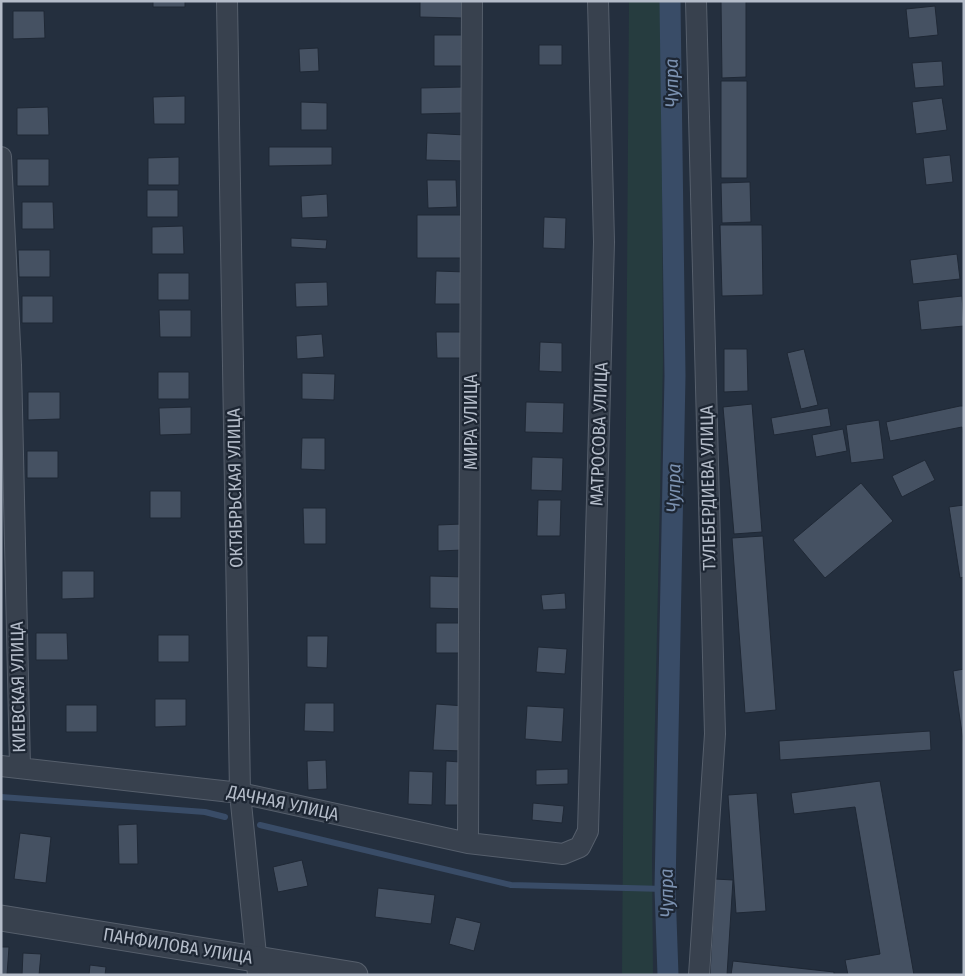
<svg xmlns="http://www.w3.org/2000/svg" width="965" height="976" viewBox="0 0 965 976" font-family="'Fira Sans Condensed',sans-serif">
<rect width="100%" height="100%" fill="#242f3e"/>
<!-- green -->
<path fill="#263c3f" d="M629,1H661L663,361L652,857L653,975H622Z"/>
<g fill="none" stroke-linecap="round" stroke-linejoin="round">
<!-- stream -->
<path stroke="#394c67" stroke-width="6" d="M1,797L205,812L225,817
M260,825L511,885L665,889"/>
<!-- canal -->
<path stroke="#394c67" stroke-width="21" d="M668,975L665,889L675,376L670,1"/>
</g>
<!-- building -->
<path fill="#455162" stroke="#1f2835" d="M153,1H185V7H153Z
M301,1H341V2H301Z
M420,1H463V18L420,17Z
M721,1H746V77L722,78Z
M935,6L938,35L909,38L906,9Z
M13,11H44L45,38L13,39Z
M434,35H462V66H434Z
M539,45H562V65H539Z
M318,48L319,71L300,72L299,49Z
M942,61L944,86L915,88L912,63Z
M721,81H747V178H721Z
M463,87L464,113L421,114V88Z
M185,96V124H154L153,97Z
M942,98L947,130L916,134L912,102Z
M301,102L327,103V130H301Z
M48,107L49,135H17V108Z
M427,133L465,135L464,161L426,160Z
M269,147H332V165L269,166Z
M950,155L953,182L926,185L923,158Z
M179,157V185H148V158Z
M17,159H49V186H17Z
M427,180H456L457,207L428,208Z
M750,182L751,222L722,223L721,183Z
M147,190H178V217H147Z
M327,194L328,217L302,218L301,196Z
M22,202H53L54,229H22Z
M417,215H465V258H417Z
M544,217L566,218L565,249L543,248Z
M720,225H762L763,295L722,296Z
M183,226L184,254H152V227Z
M291,238L327,240L326,249L291,247Z
M18,250H50V277H19Z
M957,254L960,279L913,284L910,260Z
M436,271L466,272L465,304H435Z
M158,273H189V300H158Z
M327,282L328,306L296,307L295,283Z
M22,296H53V323H22Z
M962,296L964,326L921,330L918,301Z
M159,310H191V337H160Z
M436,332H463L464,358H437Z
M322,334L324,357L297,359L296,336Z
M540,342L562,343V372L539,371Z
M724,349H747L748,391L724,392Z
M804,349L818,405L801,409L787,353Z
M158,372H189V399H158Z
M302,373L335,374L334,400L302,399Z
M28,392H60V419L28,420Z
M526,402L564,403L563,433L525,432Z
M752,404L762,532L734,534L723,407Z
M960,406H964V446L962,427L890,441L886,422Z
M191,407V434L160,435L159,408Z
M828,408L831,426L774,435L771,418Z
M879,420L884,459L851,463L846,425Z
M843,429L847,451L816,457L812,435Z
M302,438H325V470L301,469Z
M27,451H58V478H27Z
M532,457L563,458L562,491L531,490Z
M925,460L935,480L902,497L892,476Z
M861,483L893,521L825,578L793,540Z
M150,491H181V518H150Z
M538,500H561L560,536H537Z
M964,505V577L960,578L949,507Z
M303,508H326V544H304Z
M462,524L463,550L438,551V525Z
M763,536L776,710L745,713L732,538Z
M62,571H94V598L62,599Z
M430,576L465,577V609L430,608Z
M565,593L566,609L543,610L541,595Z
M436,623H464V653H436Z
M36,633H67L68,660H36Z
M158,635H189V662H158Z
M307,636H328L327,668L307,667Z
M538,647L567,649L565,674L536,672Z
M964,669V747L953,671Z
M155,699H186V726L155,727Z
M305,703H334V732L304,731Z
M436,704L465,706L463,751L433,750Z
M66,705H97V732H66Z
M527,706L564,708L562,742L525,739Z
M930,731L931,750L780,760L779,741Z
M326,760L327,789L308,790L307,761Z
M446,761L460,762L458,805H445Z
M568,769V784L536,785V770Z
M409,771L433,772L432,805L408,804Z
M880,781L914,975H848L845,960L880,954L855,807L794,814L791,793Z
M757,793L766,911L736,913L728,795Z
M533,803L564,806L562,823L532,820Z
M137,824L138,864H119L118,825Z
M20,833L51,837L46,883L14,879Z
M302,860L308,886L278,892L273,867Z
M715,879L733,880L727,975H710Z
M378,888L435,895L431,924L375,917Z
M456,917L481,923L474,951L449,944Z
M1,947H9L7,975L1,974Z
M23,953L41,954L39,975H22Z
M733,961L834,972V975H731Z
M90,965L106,967L105,975H89Z"/>
<g fill="none" stroke-linecap="round" stroke-linejoin="round">
<defs>
<path id="minor" d="M227,1L240,793L258,975
M696,1L715,734L699,975
M1,157L11,365L20,767
M1,766L240,793L468,843L563,854L580,847L588,831L604,242L598,1
M468,843L472,1"/>
<path id="tertiary" d="M1,918L355,975"/>
</defs>
<!-- minor casing -->
<use href="#minor" stroke="#565f6c" stroke-width="22"/>
<!-- tertiary casing -->
<use href="#tertiary" stroke="#565f6c" stroke-width="27"/>
<!-- minor -->
<use href="#minor" stroke="#38414e" stroke-width="20"/>
<!-- tertiary -->
<use href="#tertiary" stroke="#38414e" stroke-width="25"/>
</g>
<g text-anchor="middle" stroke-width="4.5" stroke-linejoin="round" paint-order="stroke">
<!-- street labels -->
<g font-size="18" fill="#b4bcc9" stroke="#1d2633">
<text transform="translate(471 422) rotate(-90)" y="6">МИРА УЛИЦА</text>
<text transform="translate(599 434) rotate(-88)" y="6">МАТРОСОВА УЛИЦА</text>
<text transform="translate(235 488) rotate(-91)" y="6">ОКТЯБРЬСКАЯ УЛИЦА</text>
<text transform="translate(708 488) rotate(-91)" y="6">ТУЛЕБЕРДИЕВА УЛИЦА</text>
<text transform="translate(18 687) rotate(-91)" y="6">КИЕВСКАЯ УЛИЦА</text>
<text transform="translate(283 803) rotate(12)" y="6">ДАЧНАЯ УЛИЦА</text>
<text transform="translate(178 946) rotate(9)" y="6">ПАНФИЛОВА УЛИЦА</text>
</g>
<!-- water labels -->
<g font-size="19" font-style="italic" fill="#7c92b1" stroke="#1d2633">
<text transform="translate(671 83) rotate(-91)" y="7">Чупра</text>
<text transform="translate(673 488) rotate(-89)" y="7">Чупра</text>
<text transform="translate(666 893) rotate(-91)" y="7">Чупра</text>
</g>
</g>
<!-- border -->
<rect width="965" height="976" fill="none" stroke="#b4bcc9" stroke-width="5"/>
</svg>
